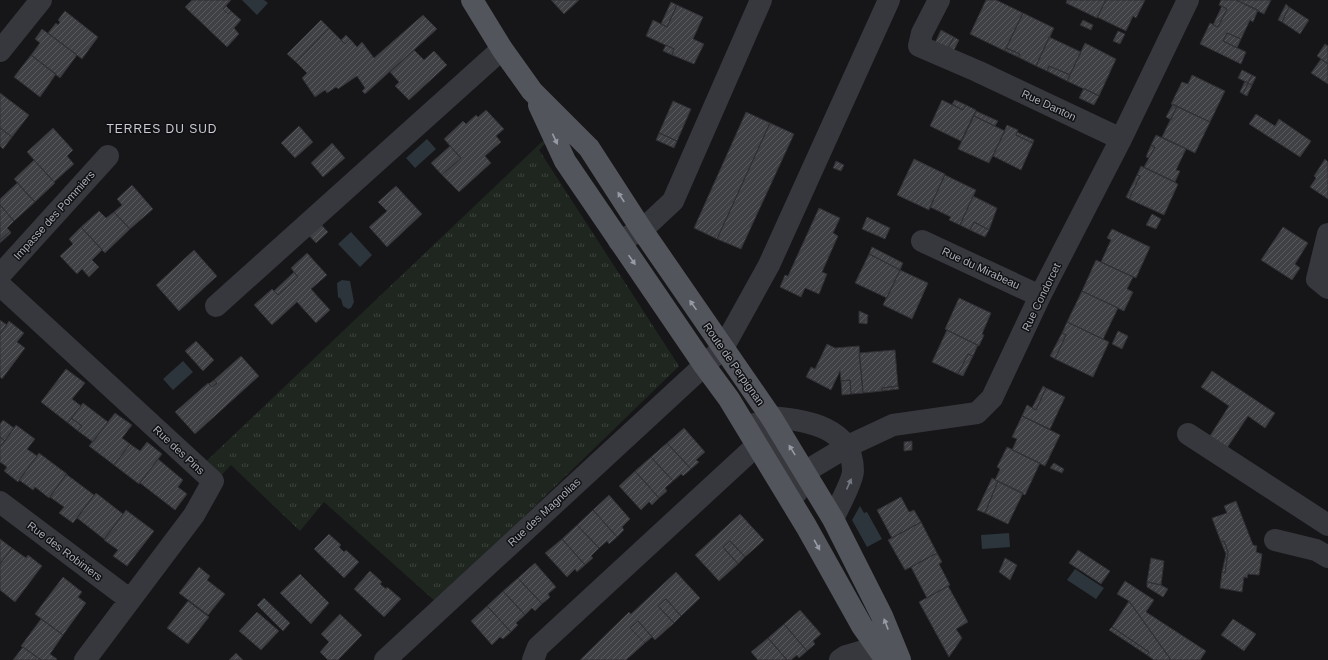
<svg xmlns="http://www.w3.org/2000/svg" width="1328" height="660" viewBox="0 0 1328 660" font-family="Arial,sans-serif">
<defs>
<pattern id="grass-tufts" width="24" height="20" patternUnits="userSpaceOnUse"><rect width="24" height="20" fill="#1e261f"/><path d="M3 7l-1-3M5 7V3M7 7l1-3M15 17l-1-3M17 17v-4M19 17l1-3" fill="none" stroke="#3c433d"/></pattern>
<pattern id="building-hatch" width="6" height="6" patternUnits="userSpaceOnUse"><rect width="6" height="6" fill="#404145"/><path d="M-1 1l2-2M0 6l6-6M5 7l2-2" fill="none" stroke="#595a5e"/></pattern>
</defs>
<rect width="100%" height="100%" fill="#161618"/>
<!-- grass -->
<path fill="url(#grass-tufts)" d="M547,137H551L539,150L679,366L436,602L324,502L300,531L231,465L213,484L198,469Z"/>
<!-- water -->
<path fill="#2c353c" d="M242,0H264L268,3L257,15Z
M427,139L436,149L415,168L406,158Z
M351,232L372,255L360,267L338,244Z
M342,280L350,281L354,302L351,308L348,309L343,306L341,299L338,297L337,283Z
M183,361L193,372L173,390L163,379Z
M860,506L864,513L867,512L882,539L867,547L852,520Z
M1009,533L1010,547L982,549L981,535Z
M1075,569L1104,588L1096,599L1067,580Z"/>
<!-- building -->
<path fill="url(#building-hatch)" stroke="#303034" d="M192,0H231L223,9L228,14L231,11L241,20L234,28L239,34L227,47L185,7Z
M551,0H579L564,14Z
M986,0H996L1023,13L1005,51L970,34Z
M1067,0H1106L1097,18L1066,3Z
M1106,0H1145L1136,18L1133,16L1126,31L1097,17Z
M1221,0H1236L1258,10L1253,22L1250,20L1241,39L1227,33L1223,41L1246,52L1241,64L1200,44L1210,23L1218,27L1227,9L1219,5Z
M1236,0H1271L1264,14Z
M671,2L677,5L667,27L661,24Z
M1286,4L1289,7L1282,22L1278,20Z
M677,5L703,17L693,39L704,44L694,64L672,55L674,49L646,36L653,20L667,27Z
M226,6L231,11L228,14L223,9Z
M1222,6L1227,9L1218,27L1213,25Z
M1289,7L1309,20L1300,34L1282,22Z
M65,11L98,37L82,59L48,33L56,23L58,25L60,22L58,20Z
M1023,13L1054,28L1036,66L1018,57L1020,54L1006,48Z
M423,15L437,29L365,94L362,91L365,88L357,76L338,89L336,87L327,93L325,90L315,97L302,78L307,73L296,62L329,28L345,44L350,39L357,47L362,42L374,58Z
M321,20L329,28L296,62L287,54Z
M1083,20L1093,25L1091,30L1080,25Z
M42,29L77,55L60,78L31,55L40,43L35,39Z
M941,30L954,37L946,52L934,45Z
M1118,31L1125,34L1120,44L1113,41Z
M1227,33L1241,39L1237,48L1223,41Z
M346,35L350,39L345,44L341,40Z
M954,37L959,40L952,54L946,52Z
M1049,37L1081,52L1070,75L1049,66L1047,71L1036,66Z
M1085,43L1116,59L1099,96L1067,81Z
M1325,44L1328,46V64L1317,56Z
M666,45L674,49L672,55L663,51Z
M1006,48L1020,54L1018,57L1005,51Z
M414,50L424,60L434,51L447,65L409,100L395,86L399,82L390,72Z
M31,55L56,74L40,97L14,77Z
M1321,59L1328,64V84L1311,73Z
M1049,66L1070,75L1067,81L1047,71Z
M1242,70L1252,75L1248,83L1238,78Z
M1192,75L1225,91L1210,122L1171,104L1182,82L1188,84Z
M1252,75L1256,77L1252,85L1248,83Z
M1245,81L1248,83L1243,94L1240,92Z
M1248,83L1252,85L1247,96L1243,94Z
M1084,88L1099,96L1094,105L1079,98Z
M0,93L29,115L12,137L0,128Z
M942,100L963,110L966,105L976,110L961,141L930,126Z
M955,100L966,105L963,110L952,104Z
M673,101L691,109L677,141L659,133Z
M1173,104L1177,106L1171,120L1166,117Z
M1177,106L1210,122L1195,153L1162,137Z
M486,110L504,129L496,136L501,142L485,156L491,163L459,192L442,175L461,158L444,139L463,121L466,124L476,115L478,117Z
M976,111L998,121L995,126L974,116Z
M746,112L770,123L717,239L694,228Z
M1256,114L1275,126L1279,119L1311,141L1300,157L1249,124Z
M974,116L1005,131L989,163L958,149Z
M770,123L794,134L741,249L717,239Z
M1007,125L1018,130L1016,135L1033,143L1021,170L993,156Z
M299,126L313,142L295,158L281,143Z
M0,128L12,137L3,149L0,146Z
M53,128L73,150L67,156L74,164L54,182L27,152Z
M1017,132L1034,140L1033,143L1016,135Z
M659,133L677,141L674,148L656,140Z
M1156,135L1186,149L1176,170L1180,171L1175,182L1144,167L1155,147L1151,145Z
M332,143L345,158L323,177L311,163Z
M1151,145L1155,147L1149,158L1146,157Z
M450,146L461,158L442,175L431,163Z
M914,159L945,174L929,210L897,195Z
M1325,159L1328,162V199L1310,187L1316,178L1314,176Z
M34,160L55,183L35,202L14,179Z
M836,161L844,165L841,171L833,168Z
M1141,166L1178,184L1164,215L1129,199L1140,176L1137,175Z
M945,175L976,190L960,225L949,220L951,217L930,207Z
M1137,175L1140,176L1129,199L1126,197Z
M17,183L35,202L14,221L0,205V199Z
M132,185L153,209L130,229L114,212L122,205L117,199Z
M396,186L422,214L387,247L369,227L387,211L378,202Z
M973,196L997,208L989,230L974,222L970,230L960,225Z
M0,205L14,221L7,228L10,231L0,240Z
M819,208L840,218L833,233L838,236L822,272L827,274L819,294L805,288L801,297L780,287L785,275L788,276Z
M99,211L106,218L114,212L130,229L105,253L81,227Z
M1152,214L1161,219L1156,229L1146,225Z
M867,217L890,228L885,239L862,229Z
M317,220L328,232L316,243L305,231Z
M974,222L989,230L985,237L970,230Z
M81,227L102,250L92,260L99,267L89,277L82,269L77,274L60,256L73,244L69,239Z
M1283,227L1308,243L1295,264L1300,268L1292,280L1261,260Z
M1112,229L1150,247L1136,278L1101,262L1111,240L1107,238Z
M10,231L11,233L0,243V240Z
M872,247L903,263L900,270L869,254Z
M194,250L217,276L179,311L156,285Z
M307,253L327,275L311,289L330,310L316,323L297,302L272,325L254,305L272,289L278,295L298,277L291,268Z
M869,254L900,270L887,298L855,283Z
M1096,260L1133,277L1127,289L1133,292L1124,311L1082,291Z
M900,270L928,283L912,319L883,305Z
M294,272L298,277L278,295L274,291Z
M1082,291L1118,308L1103,339L1067,322Z
M959,298L991,313L982,334L984,335L979,346L945,329Z
M859,311L868,315L867,324L859,323Z
M0,320L7,325L0,334Z
M9,321L24,333L17,342L25,348L2,379L0,377V334Z
M1067,322L1109,342L1093,377L1055,359L1066,335L1062,333Z
M947,330L978,345L973,356L968,354L958,374L932,362Z
M1118,331L1128,336L1122,349L1112,344Z
M1062,333L1066,335L1055,359L1050,356Z
M196,341L214,360L203,371L185,351Z
M827,344L835,348L859,346L863,393L851,394L850,380L841,381L840,371L831,390L806,377L811,367L815,369Z
M895,350L898,386L882,388V391L863,393L859,353Z
M968,354L973,356L963,376L958,374Z
M241,356L259,376L195,434L175,412L208,383L212,387L217,383L214,380Z
M66,369L85,383L72,399L81,406L68,423L41,402Z
M1212,371L1275,413L1265,428L1248,416L1225,451L1208,439L1229,406L1201,387Z
M214,380L217,383L212,387L209,384Z
M850,380L851,394L842,395L841,381Z
M898,386L899,389L882,391V388Z
M1043,386L1046,388L1036,410L1032,408Z
M1046,388L1065,397L1050,429L1022,416L1027,405L1036,410Z
M83,403L108,422L93,442L78,431L82,426L71,418Z
M115,413L132,425L122,438L130,444L114,465L89,446Z
M1022,416L1060,435L1045,466L1012,450L1017,439L1012,437Z
M71,418L82,426L78,431L68,423Z
M3,420L14,428L5,441L0,437V424Z
M16,425L35,439L27,449L37,456L18,482L4,471L7,467L0,462V447Z
M684,428L705,452L696,460L699,462L691,469L667,443Z
M0,437L5,441L0,447Z
M912,441V450L904,451V442Z
M147,442L162,454L139,484L114,465L130,444L140,451Z
M667,443L691,469L683,476L681,474L673,481L651,457Z
M1007,447L1040,463L1025,495L995,480L1000,469L997,467Z
M39,453L67,474L49,498L35,487L33,490L19,480Z
M651,457L673,481L665,488L667,491L659,498L635,471Z
M158,459L183,480L178,487L187,494L175,510L140,483Z
M1054,463L1064,469L1062,473L1050,468Z
M635,471L659,498L652,505L649,502L641,510L619,486Z
M66,474L94,495L73,523L59,513L64,507L50,497Z
M992,478L998,481L985,513L977,510Z
M998,481L1023,493L1008,524L985,513Z
M96,493L123,514L104,539L77,518Z
M609,495L630,519L622,527L624,530L617,537L593,510Z
M901,497L909,512L914,510L921,522L892,538L877,510Z
M1236,501L1253,545L1257,546L1256,552L1262,554L1259,575L1248,574L1247,578L1244,577L1242,592L1220,588L1222,572L1225,573L1228,552L1224,541L1221,542L1212,518L1227,513L1224,506Z
M126,510L154,531L127,566L113,556L118,550L104,540Z
M593,510L617,537L609,544L607,541L599,548L577,525Z
M740,514L764,540L745,557L730,541L723,547L738,564L719,581L695,555Z
M921,522L937,553L905,570L888,540Z
M577,525L599,548L591,556L593,558L585,565L562,539Z
M329,534L341,545L339,547L344,552L346,550L359,562L344,578L314,549Z
M0,539L12,548L0,564Z
M562,539L585,565L577,572L575,569L567,577L545,553Z
M730,541L745,557L738,564L723,547Z
M1224,541L1228,552L1225,573L1222,572L1226,554L1221,542Z
M12,548L26,558L28,555L42,566L15,602L0,590V564Z
M1078,550L1110,571L1101,584L1069,563Z
M937,553L942,562L939,564L950,585L927,598L911,567Z
M1005,558L1017,565L1010,580L999,572Z
M1151,558L1164,561L1161,585L1147,582Z
M535,563L556,587L548,594L550,597L542,604L518,578Z
M199,567L210,576L207,580L225,594L208,615L179,593Z
M370,571L382,582L380,584L386,589L387,587L401,599L384,617L354,589Z
M676,572L700,598L681,616L666,599L658,606L674,623L655,640L638,621L630,628L645,643L626,660H580L629,612L631,614Z
M300,574L329,603L311,624L280,593Z
M63,577L82,592L78,597L86,603L63,635L35,614Z
M518,578L542,604L535,611L532,608L525,615L503,591Z
M1125,581L1154,600L1146,612L1206,651L1200,660H1171L1129,601L1117,594Z
M1147,582L1161,585L1168,589L1163,597L1147,587Z
M948,586L968,622L956,629L962,638L949,657L919,602Z
M503,591L525,615L516,623L518,625L511,632L487,606Z
M264,598L290,623L283,631L257,605Z
M666,599L681,616L674,623L658,606Z
M188,601L209,617L188,644L167,628Z
M1129,601L1171,660H1154L1147,655L1149,652L1112,627Z
M487,606L511,632L503,639L500,637L492,645L471,621Z
M800,610L821,634L813,641L815,644L807,651L784,624Z
M257,612L279,631L261,650L239,631Z
M340,614L362,635L338,660H328L320,652L329,642L321,634Z
M41,619L63,635L50,654L57,659L56,660H41L21,646Z
M1233,619L1256,634L1244,651L1221,635Z
M638,621L652,637L645,643L630,628Z
M784,624L807,651L799,658L797,655L791,660H787L768,638Z
M1112,627L1149,652L1147,655L1109,630Z
M768,638L787,660H758L751,652Z
M23,647L41,660H13Z
M236,653L243,660H229Z"/>
<g fill="none" stroke-linecap="round" stroke-linejoin="round">
<!-- minor -->
<path stroke="#37383d" stroke-width="22" d="M939,0L922,33L919,46L977,71L1121,139
M0,51L41,0
M1328,234L1317,279L1328,288
M619,241L642,230L673,201L761,0
M922,241L1040,296
M0,275L108,156
M0,285L213,481L194,515L85,660
M216,306L502,49
M771,417C806,420 853,427 853,471C853,480 837,510 833,519
M754,424L793,479L797,492
M1188,434L1328,525
M793,479L848,446L893,425L977,413L992,398L1040,296L1121,139L1188,0
M0,502L129,599
M1275,540L1316,550L1328,557
M385,660L723,348L769,265L889,0
M533,660L538,647L757,445
M840,660L846,656L877,647"/>
<!-- major -->
<path stroke="#53555c" stroke-width="22" d="M472,0L502,49L532,91L589,148L642,230L771,417L833,519L882,616L900,660
M539,105L565,161L704,365L729,399L806,526L862,626L886,660"/>
</g>
<!-- one-way arrows -->
<defs><path id="oneway-solid" d="M-6-.8H1V-3.2L6.5 0L1 3.2V.8H-6Z"/></defs>
<g fill="#979ba6">
<use href="#oneway-solid" transform="translate(555 139) rotate(65)"/>
<use href="#oneway-solid" transform="translate(621 197) rotate(-123)"/>
<use href="#oneway-solid" transform="translate(632 260) rotate(55)"/>
<use href="#oneway-solid" transform="translate(693 305) rotate(-125)"/>
<use href="#oneway-solid" transform="translate(792 450) rotate(-122)"/>
<use href="#oneway-solid" transform="translate(817 545) rotate(61)"/>
<use href="#oneway-solid" transform="translate(886 624) rotate(-111)"/>
</g>
<use fill="#757881" href="#oneway-solid" transform="translate(849 484) rotate(-66)"/>
<g text-anchor="middle" stroke-width="3" stroke-linejoin="round" paint-order="stroke">
<!-- street labels -->
<g font-size="11" fill="#a8adb8" stroke="#111113">
<text transform="translate(1049 105) rotate(25)" y="4">Rue Danton</text>
<text transform="translate(54 215) rotate(-48)" y="4">Impasse des Pommiers</text>
<text transform="translate(981 268) rotate(25)" y="4">Rue du Mirabeau</text>
<text transform="translate(1041 297) rotate(-64)" y="4">Rue Condorcet</text>
<text transform="translate(734 364) rotate(55)" y="4">Route de Perpignan</text>
<text transform="translate(179 450) rotate(43)" y="4">Rue des Pins</text>
<text transform="translate(544 512) rotate(-43)" y="4">Rue des Magnolias</text>
<text transform="translate(65 551) rotate(37)" y="4">Rue des Robiniers</text>
</g>
<!-- neighbourhood labels -->
<g font-size="12" letter-spacing="1" fill="#c9ccd4" stroke="#111113">
<text x="162" y="133">TERRES DU SUD</text>
</g>
</g>
</svg>
